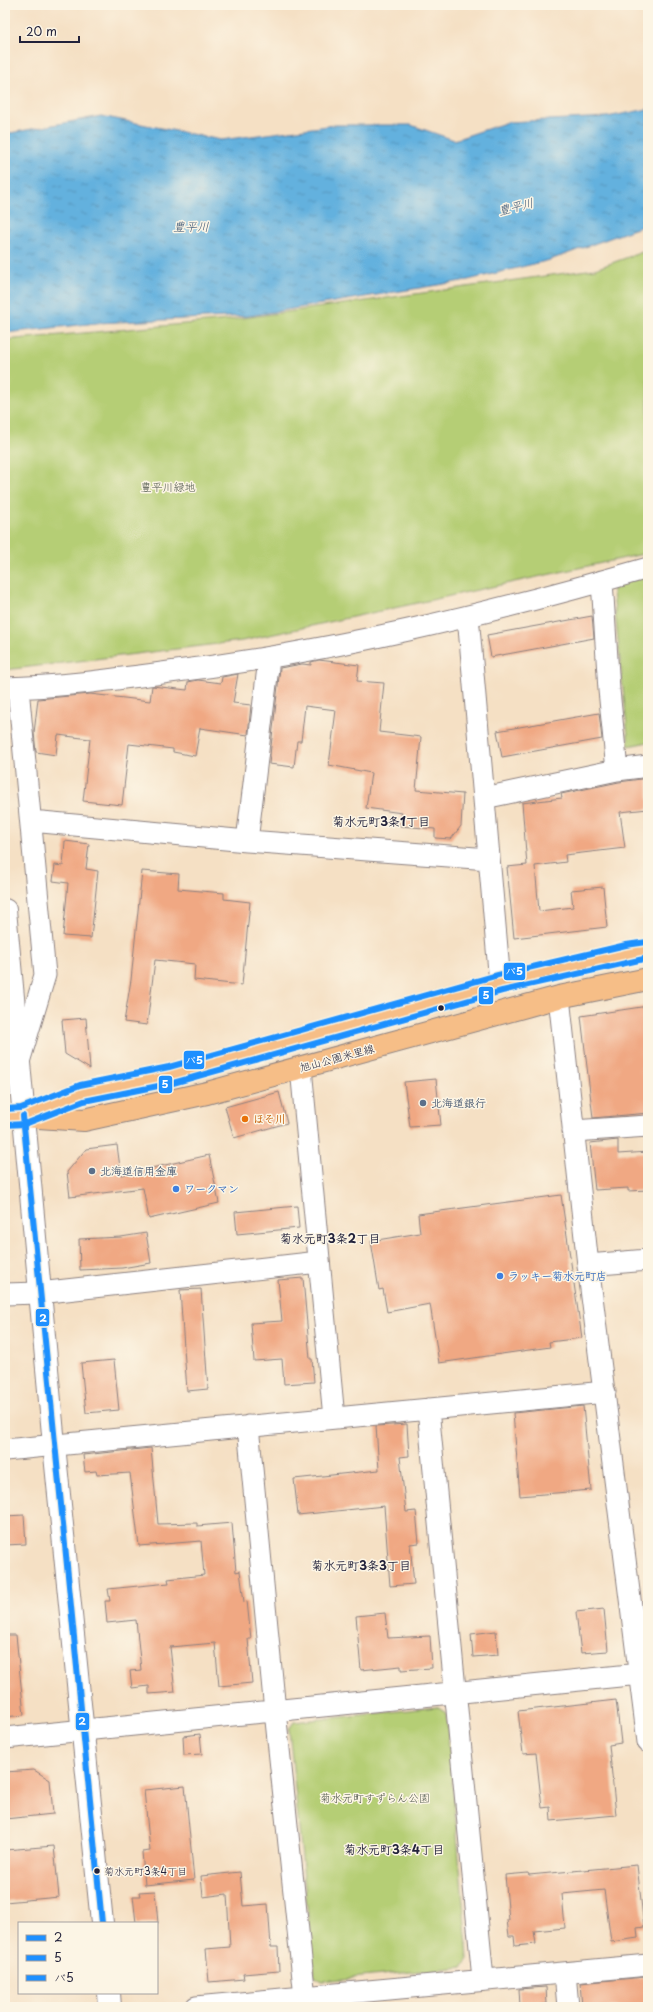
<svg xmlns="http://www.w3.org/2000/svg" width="653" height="2012" viewBox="0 0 653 2012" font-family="'Playpen Sans','Klee One',sans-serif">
<defs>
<pattern id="water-ripples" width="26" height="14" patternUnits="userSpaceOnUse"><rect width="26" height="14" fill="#64b1de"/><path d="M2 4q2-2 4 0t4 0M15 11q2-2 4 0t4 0" fill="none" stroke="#5290b5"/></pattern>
</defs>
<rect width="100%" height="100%" fill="#fcf5e5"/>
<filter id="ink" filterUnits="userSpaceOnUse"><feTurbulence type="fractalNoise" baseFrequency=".025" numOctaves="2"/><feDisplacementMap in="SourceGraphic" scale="8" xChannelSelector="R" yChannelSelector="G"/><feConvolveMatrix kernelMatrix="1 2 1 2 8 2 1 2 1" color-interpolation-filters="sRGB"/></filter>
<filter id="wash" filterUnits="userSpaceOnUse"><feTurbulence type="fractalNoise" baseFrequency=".012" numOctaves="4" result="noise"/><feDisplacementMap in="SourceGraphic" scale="16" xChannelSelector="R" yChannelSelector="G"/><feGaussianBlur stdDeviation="0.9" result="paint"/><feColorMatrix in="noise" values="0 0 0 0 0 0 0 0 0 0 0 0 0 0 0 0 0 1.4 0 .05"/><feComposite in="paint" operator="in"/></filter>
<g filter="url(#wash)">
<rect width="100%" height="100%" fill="#f5e0c4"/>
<!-- park -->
<path fill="#b5ce74" stroke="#6c7858" d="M648,250V553L242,641L5,670V340L229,320L595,269Z
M648,577V742L629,746L612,583Z
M437,1707L446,1713L468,1958L462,1967L322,1981L314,1976L289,1729L294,1722Z"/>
<!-- water -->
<path fill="url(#water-ripples)" stroke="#436a8c" d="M648,109V224L550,260L468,280L249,316L97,323L5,333V134L101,116L221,140L335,125H411L454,140L508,122L607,117Z"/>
<g id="blocks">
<!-- building -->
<path fill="#f0a883" d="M592,616L594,638L491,657L487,635Z
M319,660L359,665L357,681L384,683L379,732L421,737L416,790L463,794L461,826L451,839L435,838V829L400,826L402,813L366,808L371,773L329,765L336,710L305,706L301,741H297L294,767L269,764L280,668L302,664L311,665V662Z
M238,674L233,703L251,705L248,735L200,728L195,756L173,752V749L129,744L122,805L83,801L90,739L58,735L56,755L36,752L34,733L38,699L90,694L150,701L152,686L187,690L188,682L198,680L221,683L222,677Z
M599,713L602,739L502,757L497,731Z
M648,778V809L620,812L625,848L565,855L566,862L535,866L539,911L573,907L571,890L603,887L607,927L514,938L507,867L527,865L522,803L562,798L561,794L619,782Z
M65,841L89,844L86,869L98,871L91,938L63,936L68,883L53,881L55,865L63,866Z
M142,871L179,874L178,889L224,893V899L250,902L242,985L194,980L195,964L155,960L147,1025L124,1022L131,980Z
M648,1006V1113L593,1118L581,1016Z
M86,1018L90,1069L65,1054L62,1020Z
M436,1079L441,1125L410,1127L404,1082Z
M279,1092L287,1123L234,1138L225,1107Z
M618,1140V1154L648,1152V1190L628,1191V1188L595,1190L590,1143Z
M117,1145L121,1175L209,1155L219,1203L149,1219L143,1188L70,1197L67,1172L86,1149Z
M561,1195L582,1338L549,1342L550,1347L439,1363L430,1304L387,1312L383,1289L379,1290L371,1241L420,1233L418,1214Z
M297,1206L299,1228L237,1234L235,1212Z
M146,1233L151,1263L122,1268L80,1270L79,1239L121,1237Z
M303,1278L310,1359H312L314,1382L284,1384L282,1359L254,1361L251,1323L282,1321L278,1280Z
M201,1289L208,1389L187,1391L180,1290Z
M114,1360L119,1410L86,1413L81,1363Z
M583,1406L591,1490L520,1496L513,1413Z
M407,1424L409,1456L400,1457L406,1512L416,1511L419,1543L410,1544L414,1584L390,1586L384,1506L298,1515L294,1479L379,1470L376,1426Z
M151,1448L158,1524L197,1523V1526L232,1523L236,1572L240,1571L244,1602L247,1601L251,1639H248L252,1683L219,1686L215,1643L170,1647L175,1692L149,1694V1686L132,1688L130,1671L141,1670L136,1620L107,1623L105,1601H110L108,1589L169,1583L168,1579L204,1575L201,1541L139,1546L130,1473L97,1475L96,1471L85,1472L83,1455Z
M24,1515L26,1544L5,1545V1516Z
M604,1609L608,1651L581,1653L576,1612Z
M385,1613L388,1638L430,1636L432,1668L401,1670V1666L361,1670L356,1616Z
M496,1631L498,1655L473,1657L471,1634Z
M5,1635H16L24,1715L5,1717Z
M616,1700L621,1743L609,1745L616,1815L551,1821L550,1807L542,1808L536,1753L523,1754L518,1711Z
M200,1734L202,1754L184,1755L183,1736Z
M34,1770L50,1780L53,1814L5,1819V1772Z
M185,1786L194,1880L145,1885L142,1852L150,1851L144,1790Z
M54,1846L59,1897L5,1902V1850Z
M637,1865L644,1927L637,1928L638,1938L611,1942L604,1890L562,1894L565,1928L534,1931L536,1944L515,1946L514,1936H509L507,1920H509L505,1875L528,1873L529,1875Z
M240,1872L243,1906L268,1904L271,1947H278L279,1971L243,1974L244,1979L209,1982L206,1949L230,1947L227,1894L203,1897L201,1876Z
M155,1891L158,1923H136L133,1896H140L139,1892Z
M645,1977L648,2007H582L580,1983Z
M546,1987L547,2004L520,2006L519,1989Z"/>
</g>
</g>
<g filter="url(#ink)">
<use href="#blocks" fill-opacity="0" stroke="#8c8180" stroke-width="1"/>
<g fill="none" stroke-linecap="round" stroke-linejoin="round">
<defs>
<path id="minor" d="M602,581L609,690L617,770
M468,616L500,983
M5,688C57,687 110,680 162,673C327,653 489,614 648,568
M18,688L45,975L19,1062
M484,798L617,770L648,766
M31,821L247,841L489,859
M247,841L269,659
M559,997L588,1265L648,1742
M301,1068L334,1418
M573,1131L648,1126
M588,1265L648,1260
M5,1294L39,1293L319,1262
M428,1409L483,1979
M248,1426L275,1711L306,2007
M5,1450L605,1392
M5,1738L640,1674
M565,1973L568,2007
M196,2007L648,1965"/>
<path id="tertiary" d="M5,910L54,1445L102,1923
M109,1993L110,2007"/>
<path id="primary" d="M30,1113L82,1093L171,1075L500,983L628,953L648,950
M5,1117L23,1116L84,1120L207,1093L559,997L648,979"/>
</defs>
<!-- minor casing -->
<use href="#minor" stroke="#8c8180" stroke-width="23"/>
<!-- tertiary casing -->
<use href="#tertiary" stroke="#8c8180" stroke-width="24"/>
<!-- primary casing -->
<use href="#primary" stroke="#8c8180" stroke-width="24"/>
<!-- minor -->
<use href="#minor" stroke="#fff" stroke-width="21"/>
<!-- tertiary -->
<use href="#tertiary" stroke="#fff" stroke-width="22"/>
<!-- primary -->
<use href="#primary" stroke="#f6be87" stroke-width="22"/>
<defs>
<path id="bus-1" d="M23,1116L102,1923"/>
<path id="bus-2" d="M5,1125L25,1124L84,1101L173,1083L502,991L648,958"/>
<path id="bus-3" d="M5,1109L21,1108L80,1085L169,1067L498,975L626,945L647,942"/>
</defs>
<!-- bus-1 casing -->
<use href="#bus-1" stroke="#fcf5e5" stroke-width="9"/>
<!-- bus-2 casing -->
<use href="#bus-2" stroke="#fcf5e5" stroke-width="9"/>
<!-- bus-3 casing -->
<use href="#bus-3" stroke="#fcf5e5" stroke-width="9"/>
<!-- bus-1 -->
<use href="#bus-1" stroke="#1e90ff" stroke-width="6"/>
<!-- bus-2 -->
<use href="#bus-2" stroke="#1e90ff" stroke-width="6"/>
<!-- bus-3 -->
<use href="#bus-3" stroke="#1e90ff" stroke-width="6"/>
</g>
</g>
<!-- markers -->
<g fill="#22223b" stroke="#fcf5e5" stroke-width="1.5">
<circle cx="441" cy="1008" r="3.5"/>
<circle cx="97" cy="1871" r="3.5"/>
</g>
<g fill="#5c6f8a" stroke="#fcf5e5" stroke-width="1.5">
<circle cx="423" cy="1103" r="4"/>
<circle cx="92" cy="1171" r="4"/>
</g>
<circle fill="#e8710a" stroke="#fcf5e5" stroke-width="1.5" cx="245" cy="1119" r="4"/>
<g fill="#3f7fe0" stroke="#fcf5e5" stroke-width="1.5">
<circle cx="176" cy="1189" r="4"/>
<circle cx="500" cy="1276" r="4"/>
</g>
<g text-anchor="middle" stroke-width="3" stroke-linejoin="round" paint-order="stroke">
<!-- bus labels -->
<g font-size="10" fill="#22223b" stroke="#fcf5e5" text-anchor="start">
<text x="104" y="1875">菊水元町3条4丁目</text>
</g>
<!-- park labels -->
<g font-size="11" fill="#4e564c" stroke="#fcf5e5">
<text x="168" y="491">豊平川緑地</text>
<text x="375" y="1802">菊水元町すずらん公園</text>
</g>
<!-- street labels -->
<g font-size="11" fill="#22223b" stroke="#fcf5e5">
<text transform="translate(337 1058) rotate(-15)" y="4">旭山公園米里線</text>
</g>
<!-- service labels -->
<g font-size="11" font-weight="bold" fill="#4e5e75" stroke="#fcf5e5" text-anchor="start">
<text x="431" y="1107">北海道銀行</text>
<text x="100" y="1175">北海道信用金庫</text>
</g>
<!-- food labels -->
<g font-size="11" font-weight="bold" fill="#c56008" stroke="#fcf5e5" text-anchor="start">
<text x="253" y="1123">ほそ川</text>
</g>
<!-- shop labels -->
<g font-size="11" font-weight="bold" fill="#366cbe" stroke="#fcf5e5" text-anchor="start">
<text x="184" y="1193">ワークマン</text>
<text x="508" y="1280">ラッキー菊水元町店</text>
</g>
<!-- water labels -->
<g font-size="12" font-style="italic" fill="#395474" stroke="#fcf5e5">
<text transform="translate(516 207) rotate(-14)" y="4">豊平川</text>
<text x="191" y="231">豊平川</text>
</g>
<!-- neighbourhood labels -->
<g font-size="12" font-weight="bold" fill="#22223b" stroke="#fcf5e5">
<text x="381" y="826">菊水元町3条1丁目</text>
<text x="330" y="1243">菊水元町3条2丁目</text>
<text x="361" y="1570">菊水元町3条3丁目</text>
<text x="394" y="1854">菊水元町3条4丁目</text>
</g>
</g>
<g stroke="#fcf5e5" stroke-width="1.5">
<rect x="503" y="962" width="23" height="19" rx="4" fill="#1e90ff"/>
<rect x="478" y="986" width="16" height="19" rx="4" fill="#1e90ff"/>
<rect x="183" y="1050" width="22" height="20" rx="4" fill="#1e90ff"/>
<rect x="158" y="1075" width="15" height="19" rx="4" fill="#1e90ff"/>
<rect x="35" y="1308" width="15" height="19" rx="4" fill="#1e90ff"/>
<rect x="75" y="1712" width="15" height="19" rx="4" fill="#1e90ff"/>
</g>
<g font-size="11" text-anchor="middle" font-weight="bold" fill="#fff">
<text x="514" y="975">バ5</text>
<text x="486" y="999">5</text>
<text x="194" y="1064">バ5</text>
<text x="165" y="1088">5</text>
<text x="43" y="1322">2</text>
<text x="82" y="1725">2</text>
</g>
<!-- margin -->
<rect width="653" height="2012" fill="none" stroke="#fcf5e5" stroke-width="20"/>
<!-- legend -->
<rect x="18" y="1922" width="140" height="72" fill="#fcf5e5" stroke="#a5a1a1"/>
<rect x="26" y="1935" width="20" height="6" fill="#1e90ff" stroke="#a5a1a1"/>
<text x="54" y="1942" font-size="12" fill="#22223b">2</text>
<rect x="26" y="1955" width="20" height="6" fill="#1e90ff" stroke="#a5a1a1"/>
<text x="54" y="1962" font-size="12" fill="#22223b">5</text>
<rect x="26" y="1975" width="20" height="6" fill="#1e90ff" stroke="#a5a1a1"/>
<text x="54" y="1982" font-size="12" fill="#22223b">バ5</text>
<!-- scale -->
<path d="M20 36v6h59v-6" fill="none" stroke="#22223b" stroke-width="2"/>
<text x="26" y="36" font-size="12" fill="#22223b" stroke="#fcf5e5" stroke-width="3" paint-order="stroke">20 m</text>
</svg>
